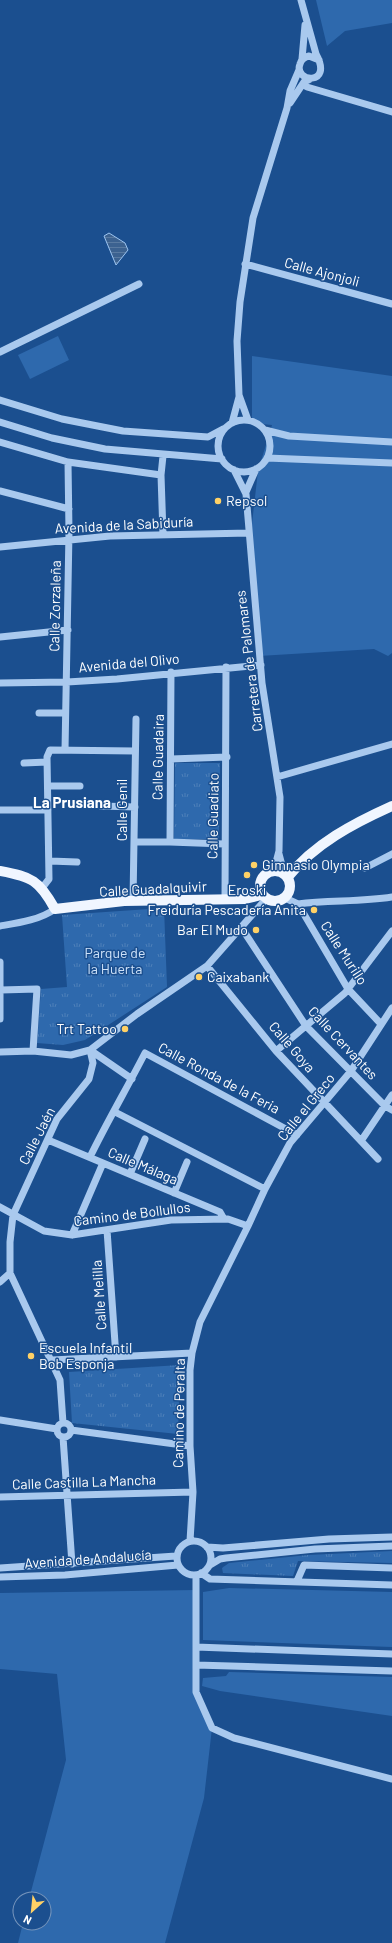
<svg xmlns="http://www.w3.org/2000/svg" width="392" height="1943" viewBox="0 0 392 1943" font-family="Barlow,sans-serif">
<defs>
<pattern id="park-tufts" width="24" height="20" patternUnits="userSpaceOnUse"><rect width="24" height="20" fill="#2e69ad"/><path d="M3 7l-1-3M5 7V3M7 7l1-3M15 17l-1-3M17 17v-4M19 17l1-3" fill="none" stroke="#4d80b9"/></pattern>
<pattern id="water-rules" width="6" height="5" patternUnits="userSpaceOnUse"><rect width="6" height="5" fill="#3c6290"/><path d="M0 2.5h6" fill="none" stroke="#597aa1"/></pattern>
</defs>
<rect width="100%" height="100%" fill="#1b4f8f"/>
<!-- grass -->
<path fill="#2e69ad" d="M316,0H392V23L345,31L327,46Z
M58,336L69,360L30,379L18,355Z
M252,356L392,376V653L388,656L374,649L259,656L250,541L258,471L272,425L252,423Z
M229,1588L392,1592V1647L203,1640V1592Z
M196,1590V1692L212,1728L204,1798L165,1943H18L23,1923H44V1899H29L66,1760L57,1674L0,1669V1593Z
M229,1672L392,1677V1716L220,1691L202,1686L203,1678L226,1676Z"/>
<!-- park -->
<path fill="url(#park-tufts)" d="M175,763H220L219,839H174Z
M164,908L167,987L85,1040L63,1045L37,1043L41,989L67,987L62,915Z
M180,1365L178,1434L72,1423L69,1372Z
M392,1551V1563L298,1561L293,1576L223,1573L222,1568L229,1563L308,1555Z"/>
<!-- water -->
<path fill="url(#water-rules)" stroke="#9cc4f0" d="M109,233L125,243L128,250L116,265L104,236Z"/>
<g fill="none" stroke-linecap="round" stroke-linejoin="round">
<!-- minor -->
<path stroke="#a9c9ee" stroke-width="7" d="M301,0L316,54C334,87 293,82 300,64C301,59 305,57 309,56L319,60
M302,59L305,25
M307,87L392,112
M290,103L304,82L310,79
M245,264L392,304
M0,352L139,284
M0,400L62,419L123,431L208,437L223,429
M218 446a26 26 0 1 1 52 0a26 26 0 1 1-52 0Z
M248,420L239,395L237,341L240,302L253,218L287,108L290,91L299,70
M0,422L52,438L105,449L222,459
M232,423L239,397
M265,430L289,436L392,442
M0,442L68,462L161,475L163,456
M267,458L392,463
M234,470L246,494L262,683L280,797L279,851L274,870
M161,475L163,534
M0,491L69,509
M246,492L256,469
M0,547L110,536L249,533
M0,637L68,630
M0,683L67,682L117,679L261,665
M39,713H65
M65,750L69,532L68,462
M171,759L227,757
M24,763L47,762
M277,777L392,744
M48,786H80
M101,806L135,807
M0,810H48
M135,842H170L224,844
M170,842L171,672
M279,854L284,873
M50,861L77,862
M365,868L392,854
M42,888L49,879L47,757L50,750L135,751
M285,898L298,904L348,989L381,1024
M225,899L226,667
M133,901L136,719
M298,904C329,900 361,902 392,897
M0,926C18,923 40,920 55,909
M241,927L306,1026L385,1106L392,1110
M0,962V1019
M207,966L276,1051L378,1159
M1,990L37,989L33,1051
M90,1050L132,1079
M276,1051L345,993L392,931
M0,1052L33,1051L71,1055L90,1050L137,1014L207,966L266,899
M115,1112L265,1189
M48,1140L220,1212L224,1219
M361,1141L392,1095
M90,1157C107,1122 127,1088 145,1053L297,1135
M130,1174L145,1139
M174,1193L187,1162
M0,1207L44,1231L72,1235L171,1220L228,1219L248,1226L265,1189L290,1143L351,1071L392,1008
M107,1230L116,1357
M72,1235L103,1163
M0,1282L10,1273
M52,1360L192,1353
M0,1420L57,1429
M63,1423L60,1380L10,1273V1242L13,1215L57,1119L89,1079L93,1063L90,1050
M57 1430a7 7 0 1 1 14 0a7 7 0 1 1-14 0Z
M71,1430L190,1446
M63,1437L72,1564
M0,1497L193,1492
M177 1558a17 17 0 1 1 34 0a17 17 0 1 1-34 0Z
M190,1541L193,1492L190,1446V1370L192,1353L200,1322L248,1226
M207,1547L223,1548L329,1539L392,1537
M210,1565L220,1559L226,1558L315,1549L392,1546
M0,1568L176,1556
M201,1573L210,1579L392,1585
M196,1575V1692L212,1728L234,1738L392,1779
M0,1577L65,1575L178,1565
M297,1581L304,1565L392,1568
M196,1647L392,1654
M196,1665L392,1671"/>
<!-- major -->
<path stroke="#f0f6ff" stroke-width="10" d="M260 886a15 15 0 1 1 30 0a15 15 0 1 1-30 0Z
M0,871C32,877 39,880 55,909L124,901L245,899L261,895
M288,877C314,844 354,823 392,806"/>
</g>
<!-- markers -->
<g fill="#ffd166" stroke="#1b4f8f" stroke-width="1.5">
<circle cx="218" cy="501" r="4"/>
<circle cx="254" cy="865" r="4"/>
<circle cx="247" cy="875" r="4"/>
<circle cx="314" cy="910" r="4"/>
<circle cx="256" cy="930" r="4"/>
<circle cx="199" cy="977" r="4"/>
<circle cx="125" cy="1029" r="4"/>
<circle cx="31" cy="1356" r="4"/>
</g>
<g text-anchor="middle" stroke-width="3" stroke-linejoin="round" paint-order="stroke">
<!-- street labels -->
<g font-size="14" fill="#fff" stroke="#1b4f8f">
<text transform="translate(322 272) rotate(15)" y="5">Calle Ajonjoli</text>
<text transform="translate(124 525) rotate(-3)" y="5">Avenida de la Sabiduría</text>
<text transform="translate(55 606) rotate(-89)" y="5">Calle Zorzaleña</text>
<text transform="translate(249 661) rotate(-97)" y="5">Carretera de Palomares</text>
<text transform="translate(129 663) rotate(-5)" y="5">Avenida del Olivo</text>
<text transform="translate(158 757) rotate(-89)" y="5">Calle Guadaira</text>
<text transform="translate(122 810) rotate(-90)" y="5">Calle Genil</text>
<text transform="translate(213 816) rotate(-89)" y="5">Calle Guadiato</text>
<text transform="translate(153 889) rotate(-3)" y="5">Calle Guadalquivir</text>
<text transform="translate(344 953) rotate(57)" y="5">Calle Murillo</text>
<text transform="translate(343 1043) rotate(47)" y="5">Calle Cervantes</text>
<text transform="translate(292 1047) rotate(49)" y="5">Calle Goya</text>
<text transform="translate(219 1078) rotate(28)" y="5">Calle Ronda de la Feria</text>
<text transform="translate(306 1107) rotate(-51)" y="5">Calle el Greco</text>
<text transform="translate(37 1136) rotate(-63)" y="5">Calle Jaén</text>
<text transform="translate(143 1166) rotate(23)" y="5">Calle Málaga</text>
<text transform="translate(132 1214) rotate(-7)" y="5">Camino de Bollullos</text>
<text transform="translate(99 1295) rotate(-94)" y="5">Calle Melilla</text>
<text transform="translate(179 1413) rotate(-89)" y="5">Camino de Peralta</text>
<text transform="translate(84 1482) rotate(-2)" y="5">Calle Castilla La Mancha</text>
<text transform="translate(88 1559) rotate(-4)" y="5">Avenida de Andalucía</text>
</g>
<!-- poi labels -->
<g font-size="14" fill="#fff" stroke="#1b4f8f" text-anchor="start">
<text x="226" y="506">Repsol</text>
<text x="262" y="870">Gimnasio Olympia</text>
<text x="247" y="895" text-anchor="middle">Eroski</text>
<text x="306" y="915" text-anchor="end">Freiduría Pescadería Anita</text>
<text x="248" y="935" text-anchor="end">Bar El Mudo</text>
<text x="207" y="982">Caixabank</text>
<text x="117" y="1034" text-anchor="end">Trt Tattoo</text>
<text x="39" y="1353">Escuela Infantil<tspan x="39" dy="16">Bob Esponja</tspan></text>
</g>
<!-- park labels -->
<g font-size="14" fill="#cfe3fa" stroke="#1b4f8f">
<text x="115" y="958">Parque de<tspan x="115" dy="16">la Huerta</tspan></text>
</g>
<!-- neighbourhood labels -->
<g font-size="15" font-weight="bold" fill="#fff" stroke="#1b4f8f">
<text x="72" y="808">La Prusiana</text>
</g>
</g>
<!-- north arrow -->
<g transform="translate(32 1911) rotate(207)"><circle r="19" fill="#1b4f8f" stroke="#7695bc"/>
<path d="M0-3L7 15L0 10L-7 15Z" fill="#ffd166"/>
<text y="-6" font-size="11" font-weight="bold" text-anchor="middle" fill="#ffffff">N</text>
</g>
</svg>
